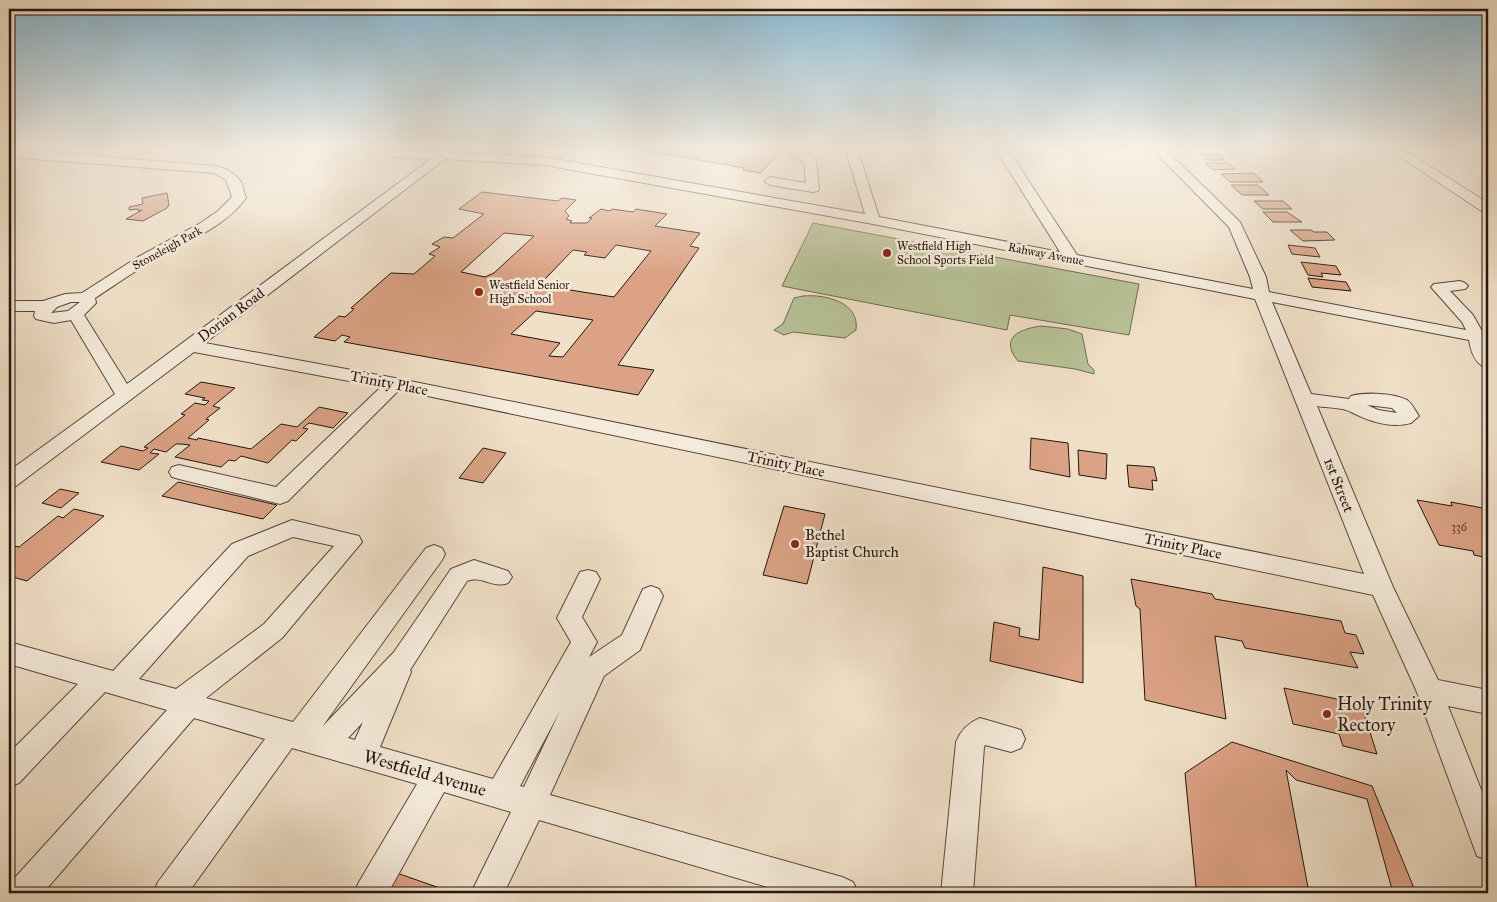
<svg xmlns="http://www.w3.org/2000/svg" width="1497" height="902" viewBox="0 0 1497 902" font-family="'IM FELL Great Primer',serif">
<rect width="100%" height="100%" fill="#f0e0c8"/>
<filter id="stains"><feTurbulence type="fractalNoise" baseFrequency=".004" numOctaves="4"/><feColorMatrix values="0 0 0 0 .2 0 0 0 0 .09 0 0 0 0 .02 0 0 0 .5 -.17"/></filter>
<radialGradient id="worn" r=".72"><stop offset=".6" stop-color="#630" stop-opacity="0"/><stop offset="1" stop-color="#630" stop-opacity=".3"/></radialGradient>
<!-- green -->
<path fill="#b8c297" stroke="#6e6c52" d="M813,223L1139,284L1129,335L1010,315L1007,330L782,286Z
M803,296C825,294 860,302 856,330L845,338L793,332L784,335L774,330L783,324L794,298Z
M1041,326L1068,329L1082,334L1088,364L1094,370V374L1075,369L1018,361C999,338 1019,329 1041,326Z"/>
<!-- building -->
<path fill="#dba285" stroke="#24150e" fill-rule="evenodd" d="M631,148H784L761,173L743,170L744,168Z
M1200,154H1218L1224,160H1206Z
M1205,163H1229L1235,169L1213,170Z
M1254,173L1263,182H1230L1221,174Z
M1231,185H1258L1269,195H1242Z
M482,192L558,201L562,198L576,200L565,211L569,216L566,219L572,221L570,223H587L592,218H589L601,209L610,211L612,209L633,212L636,209L667,214L655,226L700,233L690,246L699,248L618,365L654,370L638,395L344,342L350,337L342,335L335,341L314,337L339,316L345,317L354,309L351,308L391,273L414,274L435,256L429,254L440,247L432,244L444,237L453,238L484,214L459,209ZM504,233L534,236L494,273L485,277L461,272ZM616,245L651,251L614,297L545,286L542,288L530,286L537,279L544,280L573,250L587,252L584,255L605,258ZM536,311L593,320L563,357L549,356L560,343L511,334Z
M167,193L169,205L167,208L143,221L126,219L142,210L138,211V209L129,210V207L143,204L142,198Z
M1254,201H1283L1292,209H1263Z
M1263,212H1287L1302,222H1273Z
M1290,230H1311L1314,232H1327L1335,240L1303,241Z
M1288,245L1315,248L1320,257L1292,254Z
M1301,262L1336,266L1341,275L1321,273L1323,277L1308,275Z
M1308,278L1346,282L1351,291L1312,287Z
M201,382L235,388L213,406L220,408L206,419L209,420L188,438L197,440L198,438L251,449L281,424L297,427L319,407L348,413L333,428L309,423L303,428L308,429L296,441L292,440L268,463L241,456L235,461L229,460L221,467L175,457L190,445L181,444H176L166,452L154,449L150,453L159,454L139,470L101,462L121,446L143,451L148,448L144,447L185,415L181,414L195,403L205,405L209,401L202,400L205,398L185,394Z
M1031,438L1068,443L1070,477L1030,469Z
M483,448L506,453L483,483L459,478Z
M1078,450L1107,454L1106,479L1079,475Z
M1127,465L1154,467L1157,481L1152,480L1153,490L1129,487Z
M178,482L277,505L263,519L162,496Z
M60,489L79,493L61,508L42,503Z
M1417,500L1452,506L1451,502L1488,509V558L1474,555L1473,551L1439,545Z
M784,506L825,514L807,584L763,575Z
M74,509L104,516L27,581L9,576V545L19,547L58,516L63,518Z
M1043,567L1083,576V683L990,661L994,622L1020,628L1019,636L1039,640Z
M1131,579L1212,594L1215,599L1341,621L1345,633L1356,635L1364,654L1350,652L1358,668L1245,648L1242,641L1215,636L1226,719L1145,700L1140,609L1136,606Z
M1284,688L1361,704L1377,754L1343,746L1339,734L1293,724Z
M1232,742L1372,786L1416,893H1230L1196,887L1185,773Z
M1286,770L1296,780L1367,799L1393,893H1309Z
M394,872L454,893H381Z"/>
<g fill="none" stroke-linecap="round" stroke-linejoin="round">
<defs>
<path id="minor" d="M360,148L440,152L447,148L451,149L453,153L544,157L865,214L845,148H857L879,217L1060,252L995,148H1007L1077,255L1253,289L1250,277L1229,227L1151,148H1164L1240,222L1266,277L1269,292L1466,330L1462,322L1431,287L1434,284L1460,281L1465,283L1468,286L1465,289L1450,291L1473,315L1483,333L1488,334V344H1486L1488,368C1475,365 1471,352 1469,340L1272,302L1311,394L1349,399L1351,396C1365,392 1394,393 1407,400C1412,403 1415,411 1419,416L1411,423C1390,429 1369,421 1351,412C1342,407 1327,408 1317,406L1393,587L1438,680L1488,690V714L1448,706L1488,807V860L1477,856L1416,690L1373,595L399,390L288,501L280,504L179,479L172,477L169,472L172,467L179,465L276,487L381,387L194,352L16,486L9,488V471L115,394L71,320L54,323L36,319L34,316L35,311H9V301H43L65,294L82,293L138,257L199,224L218,211L232,197L226,180L214,173L9,157V149L215,166L226,169L235,175L241,182L246,198C224,228 187,241 157,258C135,271 115,285 95,298L96,303L84,315L127,384L431,159C416,158 369,157 360,148ZM445,159L544,165L873,224L1255,299L1364,574L395,378L205,343ZM71,302H80L68,311L51,313L57,307ZM1367,405L1392,408L1397,413L1378,410Z
M1387,148H1401L1488,203V213L1483,212Z
M794,150L814,157L816,160L819,188L818,191L813,192L770,185L764,181L770,177L806,183L804,162L788,154Z
M292,520L359,536L362,542L282,638L206,698L293,722L426,548L434,545L442,548L445,554L442,560L322,727L394,652L451,569L474,560L508,571L512,577L508,583C492,589 483,575 467,581L410,670L411,672L380,747L493,779L571,642L557,618L580,572L588,570L596,572L600,579L582,617L597,642L589,657L622,635L643,589L651,586L659,589L663,596L640,650L604,676L550,795L842,877L853,882L858,893H788L539,820L504,893H471L511,812L444,792L388,893H354L359,882L417,784L292,748L188,893H153L158,882L265,739L194,718L43,893H9L11,882L167,710L105,692L19,783L9,787V753L78,684L9,664V642L113,671L232,544ZM293,537L334,546L264,624L176,689L139,679L248,556ZM560,711L524,787L520,786ZM363,722L355,740L348,738Z
M980,718L1021,730L1025,739L1021,748L1011,752L985,745L984,747L973,893H941L956,742C961,730 968,723 980,718Z"/>
</defs>
<!-- minor casing -->
<use href="#minor" stroke="#57483c" stroke-width="2"/>
<!-- minor -->
<use href="#minor" fill="#f5ebdb" fill-rule="evenodd"/>
</g>
<!-- sky -->
<linearGradient id="sky" x2="0" y2="1"><stop stop-color="#89b8d2"/><stop offset="0.54" stop-color="#f8f1e6"/><stop offset="1" stop-color="#f8f1e6" stop-opacity="0"/></linearGradient>
<rect width="1497" height="274" fill="url(#sky)"/>
<!-- markers -->
<g fill="#8f2418" stroke="#f5ebdb" stroke-width="2">
<circle cx="887" cy="253" r="5"/>
<circle cx="479" cy="292" r="5"/>
<circle cx="795" cy="544" r="5"/>
<circle cx="1327" cy="714" r="5"/>
</g>
<g text-anchor="middle" stroke-width="5" stroke-linejoin="round" paint-order="stroke">
<!-- far-poi labels -->
<g font-size="12" fill="#24150e" stroke="#f5ebdb" text-anchor="start">
<text x="897" y="250">Westfield High<tspan x="897" dy="14">School Sports Field</tspan></text>
<text x="489" y="289">Westfield Senior<tspan x="489" dy="14">High School</tspan></text>
</g>
<!-- far-street labels -->
<g font-size="12" fill="#24150e" stroke="#f5ebdb">
<text transform="translate(167 248) rotate(-29)" y="4">Stoneleigh Park</text>
<text transform="translate(1046 254) rotate(11)" y="4">Rahway Avenue</text>
</g>
<!-- number labels -->
<g font-size="12" fill="#52382c">
<text x="1459" y="531">336</text>
</g>
<!-- street labels -->
<g font-size="15" fill="#24150e" stroke="#f5ebdb">
<text transform="translate(231 315) rotate(-37)" y="5">Dorian Road</text>
<text transform="translate(389 383) rotate(11)" y="5">Trinity Place</text>
<text transform="translate(786 464) rotate(12)" y="5">Trinity Place</text>
<text transform="translate(1339 485) rotate(68)" y="5">1st Street</text>
<text transform="translate(1183 546) rotate(12)" y="5">Trinity Place</text>
</g>
<!-- poi labels -->
<g font-size="15" fill="#24150e" stroke="#f5ebdb" text-anchor="start">
<text x="805" y="540">Bethel<tspan x="805" dy="17">Baptist Church</tspan></text>
</g>
<!-- near-poi labels -->
<g font-size="18" fill="#24150e" stroke="#f5ebdb" text-anchor="start">
<text x="1337" y="710">Holy Trinity<tspan x="1337" dy="21">Rectory</tspan></text>
</g>
<!-- near-street labels -->
<g font-size="18" fill="#24150e" stroke="#f5ebdb">
<text transform="translate(425 773) rotate(16)" y="6">Westfield Avenue</text>
</g>
</g>
<!-- margin -->
<rect width="1497" height="902" fill="none" stroke="#f0e0c8" stroke-width="30"/>
<rect x="10" y="10" width="1477" height="882" fill="none" stroke="#24150e" stroke-width="2.5"/>
<rect x="15" y="15" width="1467" height="872" fill="none" stroke="#24150e"/>
<rect width="100%" height="100%" filter="url(#stains)"/>
<rect width="100%" height="100%" fill="url(#worn)"/>
</svg>
